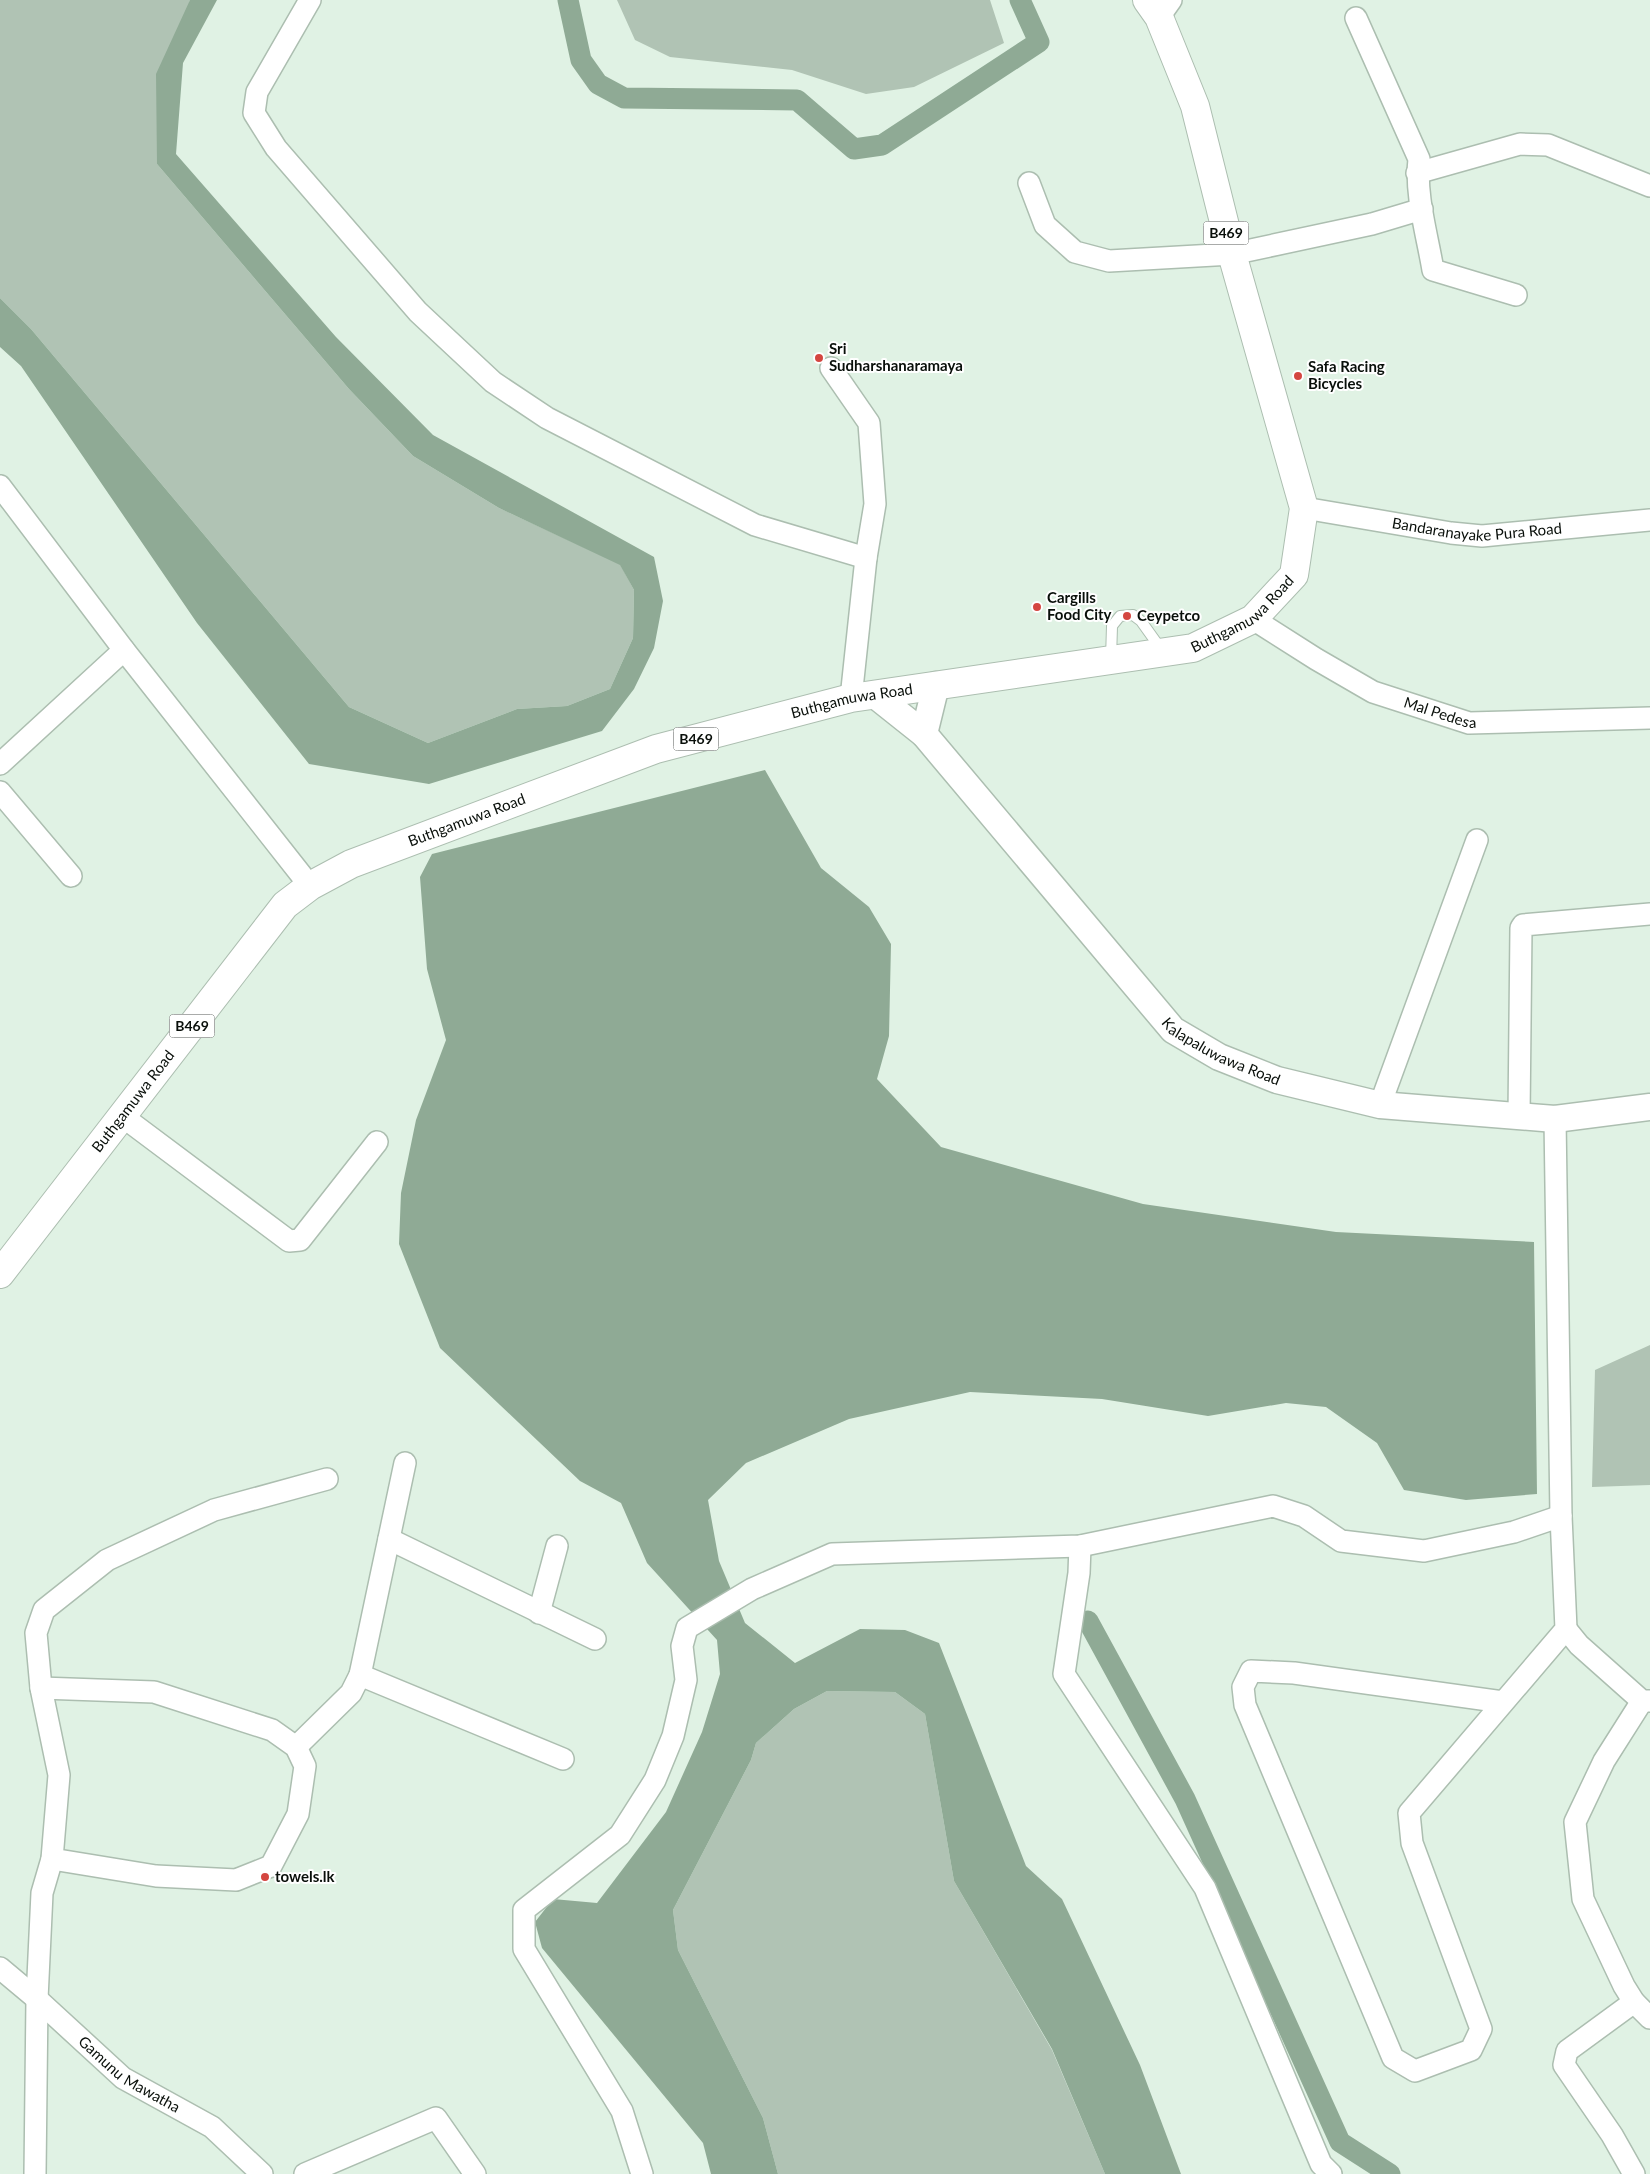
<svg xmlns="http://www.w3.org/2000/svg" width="1650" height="2174" viewBox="0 0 1650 2174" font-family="Lato,sans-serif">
<rect width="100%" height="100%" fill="#e0f2e4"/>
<!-- green -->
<path fill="#b0c3b4" d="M0,0H190L157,164L349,389L413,456L499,508L620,564L634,590L633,638L610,689L567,706L517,709L428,743L349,707L31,329L0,298Z
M617,0H990L1004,43L914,87L866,94L792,70L670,57L635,40Z
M1650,1345V1485L1592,1487L1595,1370Z
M827,1691L895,1692L925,1714L954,1881L1052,2050L1105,2174H778L763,2118L678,1950L673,1910L751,1760L756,1743L794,1709Z"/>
<!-- water -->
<path fill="#8faa95" d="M190,0H217L183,63L176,154L336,337L433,435L654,557L663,601L654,648L634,689L602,731L429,784L309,764L197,623L21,366L0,347V298L31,329L349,707L428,743L517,709L567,706L610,689L633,638L634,590L620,565L499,508L413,456L349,389L157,164L156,74Z
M765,770L821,868L869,907L891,944L889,1036L877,1079L941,1147L1143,1204L1336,1232L1534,1242L1537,1494L1466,1500L1404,1490L1377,1443L1326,1407L1286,1403L1208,1416L1102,1399L970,1392L849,1419L746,1463L708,1500L719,1561L745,1623L795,1663L860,1629L905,1630L939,1643L1026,1866L1062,1899L1140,2065L1181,2174H1105L1052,2049L954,1881L925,1714L895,1692L827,1691L794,1709L756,1743L751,1760L673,1910L678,1950L763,2118L778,2174H711L703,2143L542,1948L535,1922L553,1899L597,1903L666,1812L702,1732L720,1674L717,1640L647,1563L621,1503L580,1481L440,1348L399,1244L401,1193L416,1120L446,1040L427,969L420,877L432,854Z"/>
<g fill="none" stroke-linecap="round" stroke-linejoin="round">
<!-- canal -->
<path stroke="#8faa95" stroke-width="21" d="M568,0L581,60L598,84L624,98L797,100L854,149L882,145L1039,42L1020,0
M1088,1621L1185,1799L1340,2142L1390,2174"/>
<defs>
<path id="service" d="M1111,659L1112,626L1120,616L1133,615L1141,621L1161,649"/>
<g id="minor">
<path d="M310,0L257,92L254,113L276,148L418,312L493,382L547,418L755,525L866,558"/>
<path d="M1159,17L1171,0"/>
<path d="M1356,18L1419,159C1415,195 1427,234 1433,270L1516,295"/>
<path d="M1417,173L1520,144L1548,145L1650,186"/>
<path d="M1029,183L1045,225L1075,252L1109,261L1232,254L1372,224L1422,209"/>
<path d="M831,368L869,423L875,504L866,558L851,698"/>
<path d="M0,486L124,650L310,886"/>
<path id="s1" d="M1304,508L1451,533L1482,536L1650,520"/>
<path id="s2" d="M1253,619L1316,659L1373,692L1469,723L1650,718"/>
<path d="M0,764L124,650"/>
<path d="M0,792L71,876"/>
<path d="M1380,1105L1477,840"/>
<path d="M122,1116L289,1241L300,1240L377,1142"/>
<path d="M1519,1117L1521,928L1523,925L1650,914"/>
<path d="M389,1539L595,1639"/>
<path d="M1080,1546L1079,1573L1064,1674L1205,1888L1321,2164L1331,2174"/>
<path d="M539,1613L557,1546"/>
<path d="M1566,1629L1579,1645L1642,1701H1650"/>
<path d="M360,1675L563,1759"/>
<path d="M41,1688L154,1692L272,1730L296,1747L305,1766L298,1814L271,1866L236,1880L156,1876L52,1859"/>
<path d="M1642,1701L1604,1761L1575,1822L1583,1899L1624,1986L1634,2002L1650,2018"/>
<path d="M1503,1702L1294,1673L1251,1671L1243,1687L1245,1705L1393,2058L1415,2071L1471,2050L1481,2029L1412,1843L1409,1813L1566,1629L1561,1516L1555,1119"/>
<path d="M296,1747L351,1693L360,1675L405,1463"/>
<path id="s3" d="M0,1968L37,1999L123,2078L212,2127L262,2174"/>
<path d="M1634,2002L1567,2051L1564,2065L1612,2135L1634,2174"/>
<path d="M35,2174L37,1999L42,1893L52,1859L59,1775L41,1688L36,1633L44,1610L107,1560L214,1510L327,1479"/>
<path d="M305,2174L436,2118L475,2174"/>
<path d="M642,2174L622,2111L524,1949V1910L620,1835L655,1780L673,1736L686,1680L682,1646L687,1628L752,1589L832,1554L1080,1546L1273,1506L1304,1516L1341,1541L1424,1551L1514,1532L1561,1516"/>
</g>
<g id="tertiary">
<path id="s4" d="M875,695L924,734L1173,1030L1219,1057L1277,1080L1380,1105L1555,1119L1650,1107"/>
<path d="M924,734L936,685"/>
</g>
<g id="primary">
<path id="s5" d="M0,1274L285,905L310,886L351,864L656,749L851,698L1193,648L1253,619L1294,575L1304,508L1232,254L1195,106L1159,17L1147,0"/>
</g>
</defs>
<!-- service casing -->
<use href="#service" stroke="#acbeb0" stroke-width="12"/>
<!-- minor casing -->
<use href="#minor" stroke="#acbeb0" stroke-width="24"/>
<!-- tertiary casing -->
<use href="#tertiary" stroke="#acbeb0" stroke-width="29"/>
<!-- primary casing -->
<use href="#primary" stroke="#acbeb0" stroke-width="30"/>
<!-- service -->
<use href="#service" stroke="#fff" stroke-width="10"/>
<!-- minor -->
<use href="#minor" stroke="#fff" stroke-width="21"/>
<!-- tertiary -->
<use href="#tertiary" stroke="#fff" stroke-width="26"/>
<!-- primary -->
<use href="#primary" stroke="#fff" stroke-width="28"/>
</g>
<!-- markers -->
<g fill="#d44640" stroke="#fff" stroke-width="2">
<circle cx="819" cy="358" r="5"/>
<circle cx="1298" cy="376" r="5"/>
<circle cx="1037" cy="607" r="5"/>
<circle cx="1127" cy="616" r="5"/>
<circle cx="265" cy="1877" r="5"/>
</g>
<g text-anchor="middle" stroke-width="4" stroke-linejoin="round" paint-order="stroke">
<!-- shield labels -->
<g fill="#fff" stroke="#535754" stroke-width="1">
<rect x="1203.5" y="221.5" width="45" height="23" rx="4"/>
<rect x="673.5" y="727.5" width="45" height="23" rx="4"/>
<rect x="169.5" y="1014.5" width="45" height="23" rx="4"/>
</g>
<g font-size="14" font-weight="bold" fill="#090f0a">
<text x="1226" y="238">B469</text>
<text x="696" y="744">B469</text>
<text x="192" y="1031">B469</text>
</g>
<!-- poi labels -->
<g font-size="15" font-weight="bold" fill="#090f0a" stroke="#fff" text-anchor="start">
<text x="829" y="354">Sri<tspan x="829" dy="17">Sudharshanaramaya</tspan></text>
<text x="1308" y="372">Safa Racing<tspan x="1308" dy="17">Bicycles</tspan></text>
<text x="1047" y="603">Cargills<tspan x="1047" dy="17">Food City</tspan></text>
<text x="1137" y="621">Ceypetco</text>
<text x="275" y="1882">towels.lk</text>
</g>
<!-- street labels -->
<g font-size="15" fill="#090f0a" stroke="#fff">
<text dy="5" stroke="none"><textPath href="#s1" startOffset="175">Bandaranayake Pura Road</textPath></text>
<text dy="5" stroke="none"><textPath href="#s5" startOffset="1478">Buthgamuwa Road</textPath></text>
<text dy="5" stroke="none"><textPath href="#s5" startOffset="1072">Buthgamuwa Road</textPath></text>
<text dy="5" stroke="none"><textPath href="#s2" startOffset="211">Mal Pedesa</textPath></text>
<text dy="5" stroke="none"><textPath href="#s5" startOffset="668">Buthgamuwa Road</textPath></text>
<text dy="5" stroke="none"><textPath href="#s4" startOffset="502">Kalapaluwawa Road</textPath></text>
<text dy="5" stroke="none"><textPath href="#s5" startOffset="218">Buthgamuwa Road</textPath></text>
<text dy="5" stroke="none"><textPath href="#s3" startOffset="168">Gamunu Mawatha</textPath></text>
</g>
</g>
</svg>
